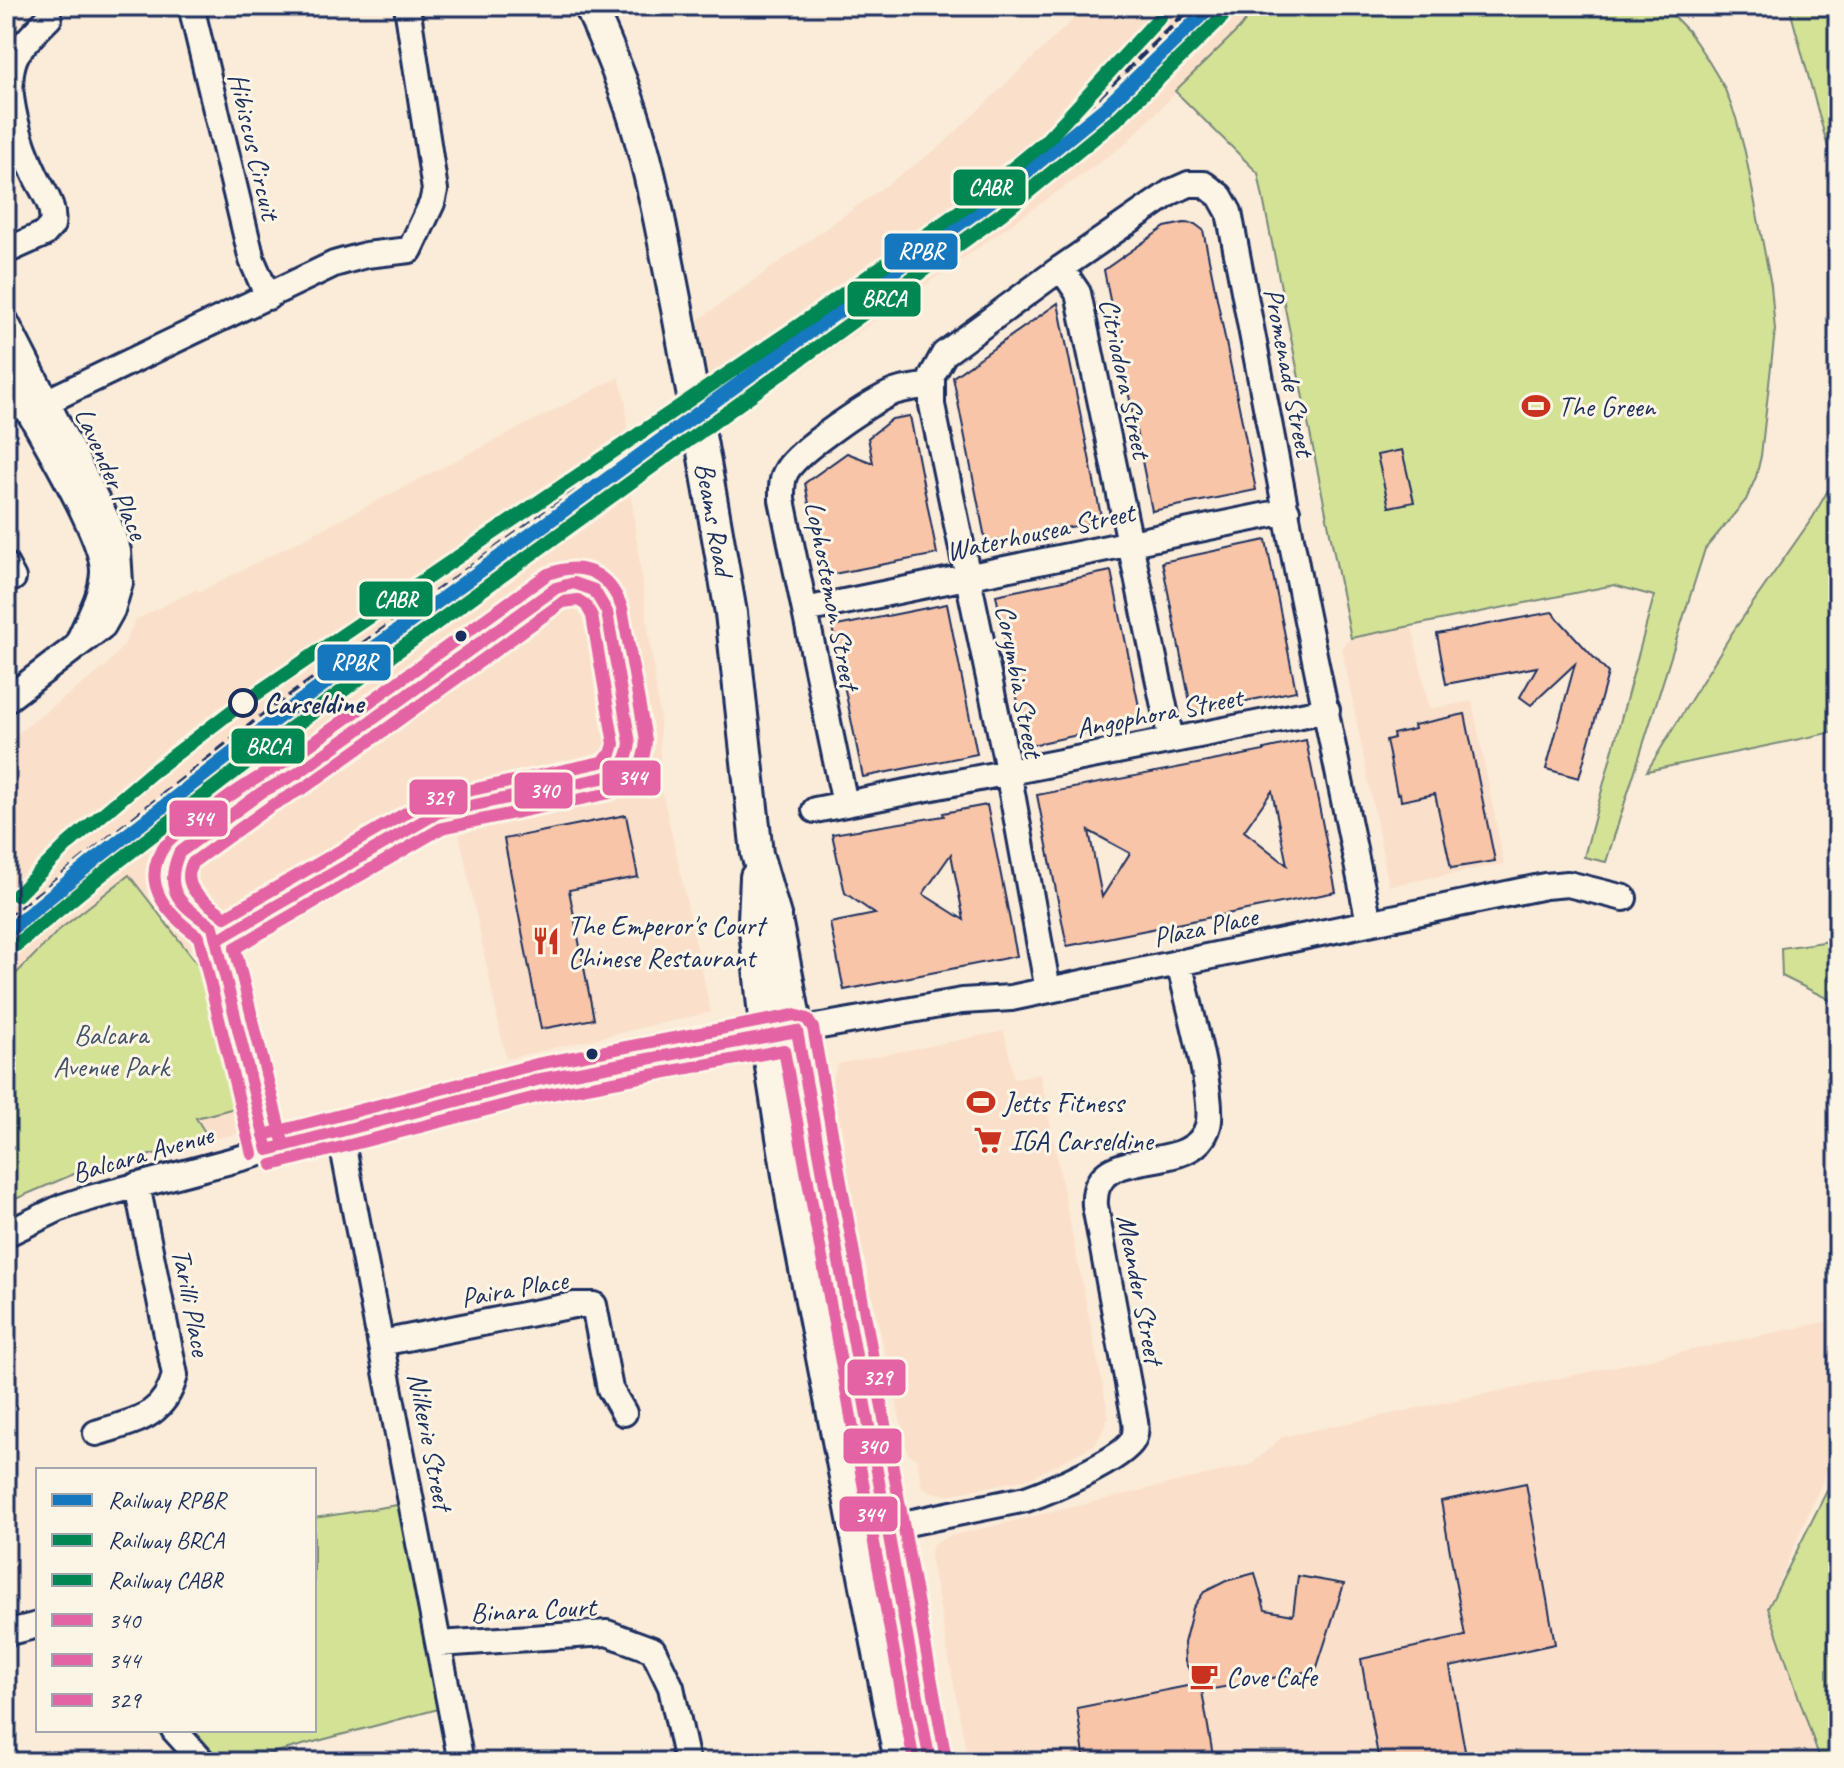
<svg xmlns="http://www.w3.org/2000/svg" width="1844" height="1768" viewBox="0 0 1844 1768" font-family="Caveat,sans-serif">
<rect width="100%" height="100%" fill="#fbebd9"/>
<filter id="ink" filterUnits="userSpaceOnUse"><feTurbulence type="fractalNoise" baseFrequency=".0125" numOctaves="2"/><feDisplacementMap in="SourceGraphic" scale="16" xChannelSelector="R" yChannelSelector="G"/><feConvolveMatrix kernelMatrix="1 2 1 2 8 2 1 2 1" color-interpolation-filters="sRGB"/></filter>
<g filter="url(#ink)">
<!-- built -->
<path fill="#fae0ca" d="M1087,6H1257L1239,29L1124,145L689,451L668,342L942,145Z
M619,377L626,404L628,473L660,719V781L711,1012L506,1059L457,823L404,835L255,938L188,951L129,876L59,930L6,984V742L104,668L124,645L135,620L197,589L199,592Z
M1412,626L1429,709L1472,701L1504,864L1389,886L1342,648L1351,638Z
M1004,1031L1014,1079L1040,1074L1109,1417L1096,1444L1031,1478L947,1495L928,1491L922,1486L917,1459L908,1454L842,1163L845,1148L832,1081L838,1064Z
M235,1108L240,1133L210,1140L195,1118Z
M1838,1319V1445L1768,1607L1821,1762H968L930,1555L933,1545L947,1537L1252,1464L1282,1437Z"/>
<!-- green -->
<path fill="#d4e296" stroke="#78887a" stroke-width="2" d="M1257,6H1664L1688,31L1706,57L1724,87L1736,118L1745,152L1771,285L1775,330L1761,456L1756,477L1746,500L1705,549L1606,862L1584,857L1654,596L1614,585L1351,638L1258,173L1175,91L1239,29Z
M1789,6H1838V184Z
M1838,472V731L1647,771L1732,633L1813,517Z
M129,875L199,966L235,1108L196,1118L210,1140L74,1174L6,1203V984L59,930Z
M1838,940V1004L1782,976L1781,948Z
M1838,1469V1762H1821L1768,1608Z
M404,1504L442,1708L239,1762H222L194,1730H314V1518Z"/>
<!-- building -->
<path fill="#f8c5a8" stroke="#1b2f5e" stroke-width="2" fill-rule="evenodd" d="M1184,223L1195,224L1203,230L1256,490L1152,511L1104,270L1165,227Z
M1058,303L1102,521L986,543L953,377Z
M910,416L937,554L823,576L805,483L847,453L873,463L868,438L892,419Z
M1402,450L1414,502L1389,507L1377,455Z
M1266,540L1296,691L1192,712L1162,562Z
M1111,571L1142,721L1027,746L996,595Z
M947,604L977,754L863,777L832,627Z
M1552,612L1608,673L1579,778L1546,769L1575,664L1531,705L1520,697L1537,667L1446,684L1437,634Z
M1465,714L1495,861L1451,868L1435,794L1401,801L1400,793L1397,794L1386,740L1394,738L1393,734L1415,729L1414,725Z
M1306,740L1336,892L1067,946L1037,795L1264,751V749ZM1272,791L1287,865L1244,831ZM1089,831L1130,853L1102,897Z
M987,805L1017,956L844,990L830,923L875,914L845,893L832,834L944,816L943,813ZM951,854L964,920L923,894Z
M626,815L638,877L569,890L594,1019L541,1029L504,839Z
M1526,1483L1555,1644L1450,1667L1467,1762H1379L1361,1659L1465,1636L1441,1501Z
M1255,1573L1265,1610L1293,1615L1298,1576L1344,1584L1316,1670L1202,1691L1214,1762H1085L1077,1708L1197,1684L1185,1662L1184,1643L1193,1608L1204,1592L1226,1581Z"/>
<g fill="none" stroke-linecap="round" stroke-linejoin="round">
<defs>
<path id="minor" d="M191,6L252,260L268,297
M6,251L44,234L52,225C55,208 45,194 37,179C22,148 0,89 16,55C25,41 37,30 49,18
M1061,268L1078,293L1171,740
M6,322L109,524L118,551L120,583L112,610L103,626L6,700
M6,371C27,412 104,533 103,572C102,597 87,620 78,643
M6,411L22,402L52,399L334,264L366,255L410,250L432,203L435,190L407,6
M6,565L13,578
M805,610L1287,511
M845,804L782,500C782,489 781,479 787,470C800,449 870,402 894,392C905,388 918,387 931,385
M815,810L1327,710
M1048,990L1005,755L932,405V376L944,354L1061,268L1171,192L1189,184H1204L1220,196L1229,212L1302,596L1369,922
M340,1132L461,1762
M6,1234L62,1207L86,1199L541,1079L613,1063L962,1001L1011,998L1545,886L1568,884L1624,898
M381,1343L574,1305H594L610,1389L624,1413
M96,1433C134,1421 164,1418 175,1375L137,1185
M888,1527L1026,1499C1049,1491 1122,1460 1133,1440C1136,1434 1136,1428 1135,1421L1095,1206C1090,1138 1192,1181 1208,1126C1216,1099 1186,995 1179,962
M6,1633L38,1625
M439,1644L607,1633L653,1650L671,1687L687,1762
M174,1730L203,1762"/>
<path id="major" d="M590,6C607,44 623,82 635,121C654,184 665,249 678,314
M705,463L731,613L757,854L776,919L789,986L930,1762
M756,877L754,920L766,1035L793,1207L900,1762"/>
</defs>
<!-- minor casing -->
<use href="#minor" stroke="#1b2f5e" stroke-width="30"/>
<!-- major casing -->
<use href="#major" stroke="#1b2f5e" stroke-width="36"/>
<!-- minor -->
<use href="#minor" stroke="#fcf5e5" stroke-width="24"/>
<!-- major -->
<use href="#major" stroke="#fcf5e5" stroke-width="30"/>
<!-- rail -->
<path stroke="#1b2f5e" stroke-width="5" stroke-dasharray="12 6" stroke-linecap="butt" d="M6,920L267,712L475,564L952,215L1072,123L1193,6"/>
<defs>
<path id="major-bridge" d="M678,314L705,463"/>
</defs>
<!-- major-bridge casing -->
<use href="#major-bridge" stroke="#1b2f5e" stroke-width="36" stroke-linecap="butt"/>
<!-- major-bridge -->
<use href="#major-bridge" stroke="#fcf5e5" stroke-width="30"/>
<defs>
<path id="bus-1" d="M217,940L437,813L607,777C622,769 628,760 630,743L607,612L594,590L574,583L556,588L298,773L262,792L179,853C162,893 182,905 213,927L268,1150
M268,1150L541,1079L797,1031L930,1762"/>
<path id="bus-2" d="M235,948L442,828L610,793C633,783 645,765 646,740L622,608C609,573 583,560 548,574L290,759C260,775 233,793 206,813C194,822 175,832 166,844C137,883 168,915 199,937L252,1154
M272,1165L544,1095L784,1050L914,1762"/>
<path id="bus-3" d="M578,600L586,605L592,616L614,744L611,754L601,762L430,799L225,917C207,901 180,891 192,863L271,806L307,786L563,602Z
M235,948L284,1146
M264,1135L537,1064L794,1015L807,1019L813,1028L946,1759"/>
</defs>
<!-- bus-1 casing -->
<use href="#bus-1" stroke="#fcf5e5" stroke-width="18"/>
<!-- bus-2 casing -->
<use href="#bus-2" stroke="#fcf5e5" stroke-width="18"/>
<!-- bus-3 casing -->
<use href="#bus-3" stroke="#fcf5e5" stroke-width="18"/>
<!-- bus-1 -->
<use href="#bus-1" stroke="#e463a4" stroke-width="12"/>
<!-- bus-2 -->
<use href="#bus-2" stroke="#e463a4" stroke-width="12"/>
<!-- bus-3 -->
<use href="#bus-3" stroke="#e463a4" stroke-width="12"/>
<defs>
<path id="rail-1" d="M6,933L96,859L280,716L991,201L1105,108L1211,6"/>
<path id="rail-2" d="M16,945L106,871L290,729L1001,214L1116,120L1222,17"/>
<path id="rail-3" d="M17,895L69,843L151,773L237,707L798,326L963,209L1045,142L1160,17"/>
</defs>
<!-- rail-1 casing -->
<use href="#rail-1" stroke="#fcf5e5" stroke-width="20"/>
<!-- rail-2 casing -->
<use href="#rail-2" stroke="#fcf5e5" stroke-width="20"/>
<!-- rail-3 casing -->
<use href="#rail-3" stroke="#fcf5e5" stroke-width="20"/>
<!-- rail-1 -->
<use href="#rail-1" stroke="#1578be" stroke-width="14"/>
<!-- rail-2 -->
<use href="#rail-2" stroke="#008752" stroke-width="14"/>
<!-- rail-3 -->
<use href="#rail-3" stroke="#008752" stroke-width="14"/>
</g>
</g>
<!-- icons -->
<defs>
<symbol id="stadium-bare" viewBox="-9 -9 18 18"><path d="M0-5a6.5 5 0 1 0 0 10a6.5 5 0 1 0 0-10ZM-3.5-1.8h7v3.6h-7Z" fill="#c8321e" stroke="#fcf5e5" stroke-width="2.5" paint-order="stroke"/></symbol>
<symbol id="restaurant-bare" viewBox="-9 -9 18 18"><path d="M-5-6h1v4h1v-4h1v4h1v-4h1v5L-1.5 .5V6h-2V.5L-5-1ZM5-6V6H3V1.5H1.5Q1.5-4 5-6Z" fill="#c8321e" stroke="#fcf5e5" stroke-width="2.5" paint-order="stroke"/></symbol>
<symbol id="supermarket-bare" viewBox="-9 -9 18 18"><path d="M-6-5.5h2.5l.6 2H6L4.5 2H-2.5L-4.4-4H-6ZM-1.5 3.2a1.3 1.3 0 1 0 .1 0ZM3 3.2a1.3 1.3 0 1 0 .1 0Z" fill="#c8321e" stroke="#fcf5e5" stroke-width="2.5" paint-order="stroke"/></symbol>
<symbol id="cafe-bare" viewBox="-9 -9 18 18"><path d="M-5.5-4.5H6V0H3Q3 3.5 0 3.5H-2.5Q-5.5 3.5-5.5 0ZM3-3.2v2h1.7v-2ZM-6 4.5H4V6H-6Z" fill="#c8321e" stroke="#fcf5e5" stroke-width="2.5" paint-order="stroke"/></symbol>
</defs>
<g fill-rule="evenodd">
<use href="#stadium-bare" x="1516" y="386" width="40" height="40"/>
<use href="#restaurant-bare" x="526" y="921" width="40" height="40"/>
<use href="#stadium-bare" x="961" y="1082" width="40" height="40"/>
<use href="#supermarket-bare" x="968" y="1120" width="40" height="40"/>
<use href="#cafe-bare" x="1184" y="1656" width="40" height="40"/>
</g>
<!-- markers -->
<g fill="#1b2f5e" stroke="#fcf5e5" stroke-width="3">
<circle cx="461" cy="636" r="7"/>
<circle cx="592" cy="1054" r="7"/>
</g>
<circle fill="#fcf5e5" stroke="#1b2f5e" stroke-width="4" cx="243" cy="703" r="13"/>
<g text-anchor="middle" stroke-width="6" stroke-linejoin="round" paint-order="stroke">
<!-- street labels -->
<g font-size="28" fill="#1b2f5e" stroke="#fcf5e5">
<text transform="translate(255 146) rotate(77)" y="10">Hibiscus Circuit</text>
<text transform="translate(1290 372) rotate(79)" y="10">Promenade Street</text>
<text transform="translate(1126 378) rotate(78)" y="10">Citriodora Street</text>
<text transform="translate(112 473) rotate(66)" y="10">Lavender Place</text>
<text transform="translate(715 519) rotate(80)" y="10">Beams Road</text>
<text transform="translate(1040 531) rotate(-12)" y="10">Waterhousea Street</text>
<text transform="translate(833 595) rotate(79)" y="10">Lophostemon Street</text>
<text transform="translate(1020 681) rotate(79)" y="10">Corymbia Street</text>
<text transform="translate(1159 712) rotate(-11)" y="10">Angophora Street</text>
<text transform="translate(1205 926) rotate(-12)" y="10">Plaza Place</text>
<text transform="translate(142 1153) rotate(-16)" y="10">Balcara Avenue</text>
<text transform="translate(514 1288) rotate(-10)" y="10">Paira Place</text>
<text transform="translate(1141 1289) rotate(79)" y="10">Meander Street</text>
<text transform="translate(192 1302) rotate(79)" y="10">Tarilli Place</text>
<text transform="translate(431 1441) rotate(79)" y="10">Nilkerie Street</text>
<text transform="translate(533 1609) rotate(-3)" y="10">Binara Court</text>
</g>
<!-- poi labels -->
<g font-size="28" fill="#1b2f5e" stroke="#fcf5e5" text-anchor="start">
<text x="1558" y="416">The Green</text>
<text x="568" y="935">The Emperor's Court<tspan x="568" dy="32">Chinese Restaurant</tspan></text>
<text x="1003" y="1112">Jetts Fitness</text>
<text x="1010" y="1150">IGA Carseldine</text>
<text x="1226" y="1686">Cove Cafe</text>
</g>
<!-- stop labels -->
<g font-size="28" font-weight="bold" fill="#1b2f5e" stroke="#fcf5e5" text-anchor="start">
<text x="264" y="713">Carseldine</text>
</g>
<!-- park labels -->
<g font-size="28" fill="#405369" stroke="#fcf5e5">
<text x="111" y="1044">Balcara<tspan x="111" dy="32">Avenue Park</tspan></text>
</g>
</g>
<g stroke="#fcf5e5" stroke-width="3">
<rect x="952" y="168" width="75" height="39" rx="8" fill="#008752"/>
<rect x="883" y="232" width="76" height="39" rx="8" fill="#1578be"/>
<rect x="846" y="280" width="76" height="38" rx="8" fill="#008752"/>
<rect x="358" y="580" width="76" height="38" rx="8" fill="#008752"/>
<rect x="316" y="643" width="76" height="39" rx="8" fill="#1578be"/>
<rect x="230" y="727" width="76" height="38" rx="8" fill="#008752"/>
<rect x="601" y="759" width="61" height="38" rx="8" fill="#e463a4"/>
<rect x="513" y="771" width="61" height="39" rx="8" fill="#e463a4"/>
<rect x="408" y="778" width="61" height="38" rx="8" fill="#e463a4"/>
<rect x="168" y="799" width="61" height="39" rx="8" fill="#e463a4"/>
<rect x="846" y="1358" width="61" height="39" rx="8" fill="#e463a4"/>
<rect x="842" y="1427" width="61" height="38" rx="8" fill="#e463a4"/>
<rect x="838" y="1495" width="61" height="38" rx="8" fill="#e463a4"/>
</g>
<g font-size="22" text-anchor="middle" font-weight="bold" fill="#fff">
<text x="990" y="195">CABR</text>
<text x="921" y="259">RPBR</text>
<text x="884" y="306">BRCA</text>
<text x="396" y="607">CABR</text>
<text x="354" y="670">RPBR</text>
<text x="268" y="754">BRCA</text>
<text x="632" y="785">344</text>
<text x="544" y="798">340</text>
<text x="438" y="805">329</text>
<text x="198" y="826">344</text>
<text x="877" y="1385">329</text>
<text x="872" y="1454">340</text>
<text x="869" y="1522">344</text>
</g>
<!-- margin -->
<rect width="1844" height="1768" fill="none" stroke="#fcf5e5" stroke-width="32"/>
<rect x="16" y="16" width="1812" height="1736" fill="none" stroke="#1b2f5e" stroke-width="3" filter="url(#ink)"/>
<!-- legend -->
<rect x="36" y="1468" width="280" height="264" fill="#fcf5e5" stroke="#a2a6af" stroke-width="2"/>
<rect x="52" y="1494" width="40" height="12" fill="#1578be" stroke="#a2a6af" stroke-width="2"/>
<text x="108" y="1508" font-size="24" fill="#1b2f5e">Railway RPBR</text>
<rect x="52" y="1534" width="40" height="12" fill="#008752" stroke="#a2a6af" stroke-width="2"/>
<text x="108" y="1548" font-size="24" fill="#1b2f5e">Railway BRCA</text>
<rect x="52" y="1574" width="40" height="12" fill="#008752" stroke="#a2a6af" stroke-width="2"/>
<text x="108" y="1588" font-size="24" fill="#1b2f5e">Railway CABR</text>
<rect x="52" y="1614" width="40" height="12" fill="#e463a4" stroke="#a2a6af" stroke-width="2"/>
<text x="108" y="1628" font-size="24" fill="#1b2f5e">340</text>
<rect x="52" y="1654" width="40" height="12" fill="#e463a4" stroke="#a2a6af" stroke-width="2"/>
<text x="108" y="1668" font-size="24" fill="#1b2f5e">344</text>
<rect x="52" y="1694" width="40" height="12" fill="#e463a4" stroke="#a2a6af" stroke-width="2"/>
<text x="108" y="1708" font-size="24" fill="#1b2f5e">329</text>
</svg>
